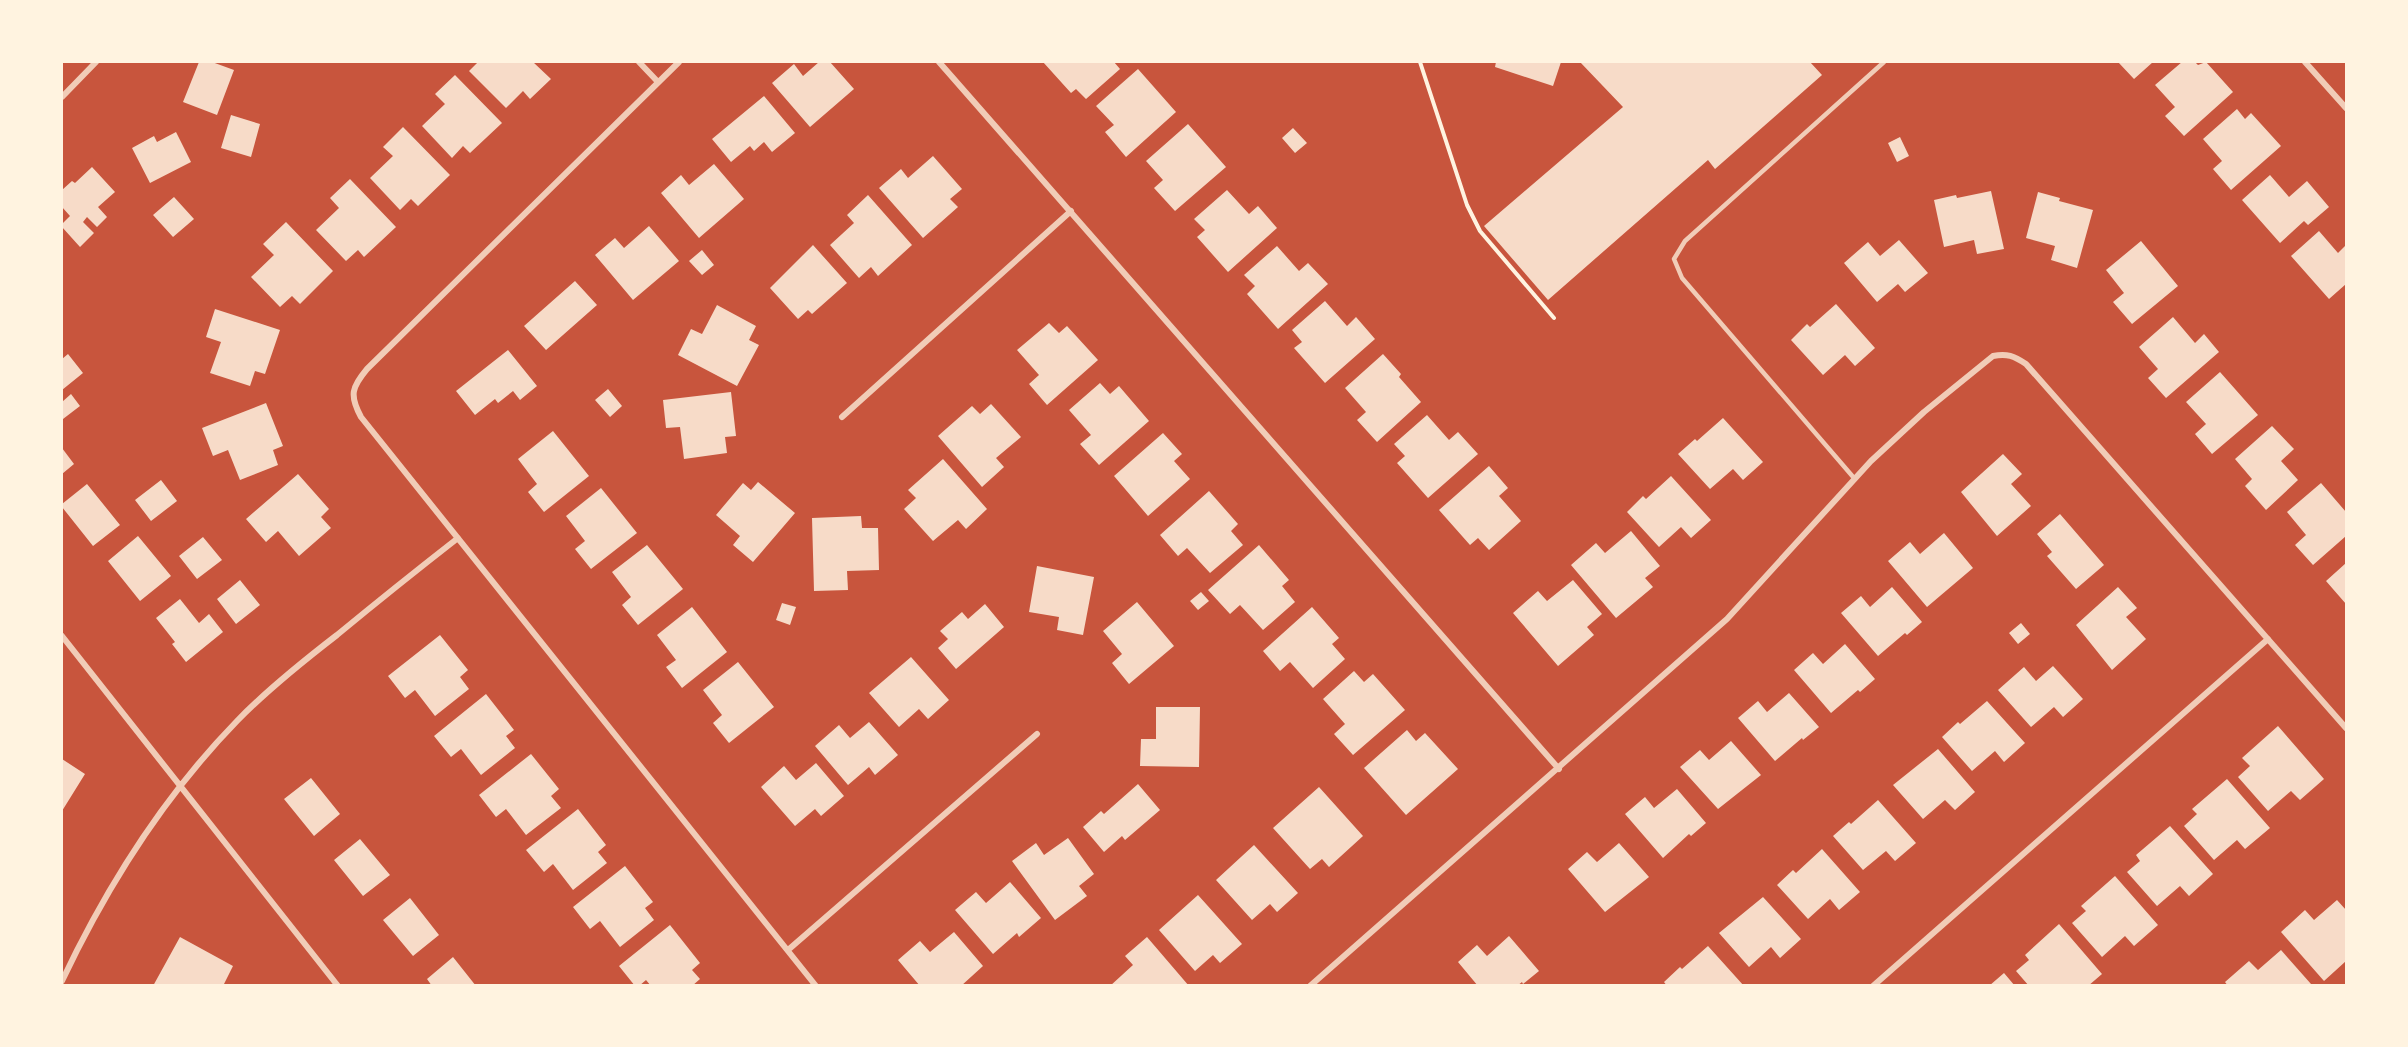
<svg xmlns="http://www.w3.org/2000/svg" width="2408" height="1047" viewBox="0 0 2408 1047" font-family="Helvetica,sans-serif">
<rect width="100%" height="100%" fill="#c8553d"/>
<!-- building -->
<path fill="#f7dbc8" d="M199,62H212L234,70L217,115L183,102Z
M478,62H533L551,79L530,99L523,91L506,108L469,71Z
M819,62H830L854,89L810,127L772,83L794,64L803,76Z
M1043,62H1114L1120,69L1086,99L1076,89L1071,93Z
M1496,62H1561L1553,86L1495,67Z
M1580,62H1810L1822,75L1715,169L1708,160L1548,300L1484,226L1623,107Z
M2118,62H2153L2134,79Z
M2182,62H2195L2198,65L2206,62L2233,92L2184,136L2165,116L2175,107L2155,85Z
M1138,69L1176,112L1126,157L1105,132L1114,125L1096,106Z
M455,75L502,123L470,153L463,146L452,158L422,126L445,104L435,94Z
M764,96L795,133L772,152L764,142L754,151L750,146L731,162L712,139Z
M2237,109L2245,119L2251,113L2281,146L2231,190L2213,169L2222,161L2203,139Z
M231,115L260,124L251,157L221,148Z
M1188,124L1226,167L1175,211L1154,188L1163,180L1146,161Z
M403,127L450,175L418,206L411,199L400,210L370,178L393,156L383,147Z
M1293,128L1307,143L1295,153L1282,138Z
M176,132L191,162L150,183L132,148L154,136L157,142Z
M1900,137L1909,156L1897,162L1888,143Z
M933,156L962,189L950,199L958,207L923,238L879,188L901,169L908,178Z
M714,164L744,199L699,238L661,193L681,175L689,185Z
M92,167L115,192L98,207L107,217L97,227L87,217L83,222L94,233L80,247L62,227V224L70,216L62,207V190L72,181L75,183Z
M2270,175L2289,197L2307,181L2329,207L2308,225L2304,221L2280,243L2242,200Z
M350,179L396,227L364,257L358,250L346,261L316,230L339,208L330,198Z
M1227,190L1249,214L1258,206L1277,228L1228,272L1197,237L1205,230L1194,219Z
M1991,191L2004,249L1977,254L1974,240L1944,247L1934,200L1956,195L1957,198Z
M2038,192L2060,198L2059,201L2093,210L2077,268L2051,260L2055,246L2026,238Z
M868,195L912,245L878,276L871,267L859,278L830,245L854,223L847,215Z
M174,197L194,219L173,237L153,215Z
M286,222L333,271L300,304L292,296L280,307L251,277L274,255L263,244Z
M649,226L679,261L633,300L595,255L615,238L624,248Z
M2319,231L2338,253L2346,245V284L2329,299L2291,256Z
M1899,240L1928,273L1905,292L1898,284L1877,302L1844,263L1868,242L1880,256Z
M2141,241L2178,286L2132,324L2113,302L2124,293L2106,270Z
M813,245L847,283L812,314L808,310L798,319L770,288Z
M1277,246L1299,271L1308,263L1328,284L1278,329L1247,294L1255,286L1244,275Z
M702,250L714,265L702,275L689,261Z
M575,281L597,305L546,350L524,326Z
M1325,301L1347,326L1356,317L1375,339L1325,383L1294,348L1302,342L1292,330Z
M1836,304L1875,348L1855,366L1845,355L1823,375L1791,340L1807,324L1810,327Z
M717,305L756,326L749,340L759,345L737,386L678,355L691,329L702,334Z
M215,309L280,330L265,374L255,371L250,386L210,373L221,342L206,337Z
M2173,317L2195,343L2204,334L2219,352L2166,398L2148,378L2158,369L2139,347Z
M1049,323L1059,333L1067,326L1098,360L1047,405L1029,384L1039,375L1017,350Z
M508,350L537,386L520,400L513,391L498,403L495,399L475,415L456,391Z
M68,354L83,373L62,390V359Z
M1383,354L1401,374L1399,377L1421,402L1377,442L1357,420L1366,412L1345,388Z
M2220,372L2258,415L2212,454L2195,434L2206,424L2186,402Z
M1100,383L1110,394L1119,386L1149,421L1099,465L1080,444L1091,435L1069,410Z
M608,389L622,406L610,417L595,400Z
M731,392L736,436L725,437L727,453L684,459L680,427L666,428L663,400Z
M71,394L80,406L63,419L62,402Z
M266,403L283,446L273,450L278,465L240,480L228,450L213,456L202,428Z
M991,404L1021,437L996,458L1004,467L982,487L938,436L972,406L980,414Z
M1427,415L1449,440L1458,432L1478,454L1428,498L1397,463L1405,456L1394,444Z
M1723,418L1763,462L1743,480L1733,469L1710,489L1678,454L1695,439L1697,441Z
M2272,426L2294,449L2281,461L2298,480L2266,510L2245,486L2252,479L2235,459Z
M553,431L589,476L544,512L528,492L537,484L518,459Z
M1163,433L1182,454L1174,461L1190,479L1148,516L1114,476Z
M62,448L74,464L62,474Z
M2003,454L2022,474L2011,484L2031,506L1997,536L1961,492Z
M943,459L987,509L966,529L958,520L933,541L904,509L916,498L908,490Z
M1489,466L1508,488L1499,496L1521,521L1489,550L1478,538L1470,545L1439,510Z
M298,474L329,509L321,517L331,528L299,556L278,531L266,542L246,519Z
M1671,476L1711,520L1691,538L1681,527L1659,547L1627,512L1643,496L1646,499Z
M161,480L177,501L151,521L135,500Z
M758,482L795,513L753,562L733,545L740,536L716,515L743,483L751,490Z
M2321,483L2346,512V536L2313,565L2295,545L2306,535L2287,512Z
M87,484L120,525L93,546L62,507V504Z
M601,488L637,533L591,569L575,549L585,541L566,516Z
M1209,491L1238,524L1231,531L1243,545L1210,573L1187,548L1178,556L1160,535Z
M2060,514L2104,565L2076,589L2047,556L2052,552L2037,534Z
M861,516L862,528H878L879,570L847,571L848,590L814,591L812,518Z
M1631,531L1660,566L1645,578L1653,587L1616,618L1571,565L1596,543L1605,553Z
M1944,533L1973,568L1927,607L1888,561L1910,542L1920,554Z
M138,536L171,576L140,601L108,561Z
M203,537L222,560L197,579L179,556Z
M647,545L683,589L638,625L622,605L631,597L612,572Z
M1259,545L1289,580L1282,586L1295,602L1263,630L1240,605L1230,614L1208,590Z
M2346,563V604L2326,581Z
M1037,566L1094,577L1083,635L1057,630L1059,617L1029,612Z
M240,580L260,605L236,624L217,599Z
M1573,580L1602,614L1587,627L1594,635L1558,666L1513,613L1538,591L1547,601Z
M1892,587L1922,622L1907,635L1905,633L1878,656L1841,613L1861,596L1870,607Z
M2118,587L2137,608L2126,617L2146,639L2112,670L2076,625Z
M1201,592L1209,601L1198,610L1190,601Z
M180,599L199,623L209,614L223,632L186,662L172,644L175,642L156,618Z
M1137,602L1174,646L1129,684L1112,663L1122,654L1103,631Z
M782,603L796,607L790,625L776,620Z
M985,604L1004,627L956,669L938,648L948,639L940,631L962,612L968,619Z
M692,607L727,652L682,688L666,667L676,660L657,635Z
M1312,607L1339,638L1332,644L1345,659L1313,688L1290,662L1280,671L1263,651Z
M2021,623L2030,634L2018,644L2009,633Z
M440,635L468,670L460,677L469,689L435,716L415,690L405,698L388,676Z
M1845,644L1875,679L1860,692L1858,690L1831,713L1794,670L1813,653L1823,664Z
M911,657L949,700L928,719L919,709L899,727L869,693Z
M738,662L774,707L729,743L713,723L722,715L703,690Z
M2053,666L2083,699L2063,717L2054,707L2031,727L1998,690L2024,667L2036,681Z
M1354,671L1364,682L1373,674L1405,710L1353,755L1334,734L1345,724L1323,699Z
M1789,693L1819,727L1803,740L1802,738L1775,761L1738,718L1758,701L1767,712Z
M486,694L514,730L506,736L515,748L481,775L461,749L451,757L434,736Z
M1987,701L2025,743L2004,762L1995,751L1972,771L1942,737L1958,722L1960,724Z
M1156,707H1200L1199,767L1140,766L1141,739H1156Z
M869,722L898,755L875,775L869,767L848,785L815,746L839,725L850,738Z
M2278,726L2324,779L2300,800L2291,791L2268,811L2238,777L2250,766L2242,758Z
M1407,730L1416,741L1425,733L1458,769L1406,815L1364,768Z
M1731,741L1761,775L1718,809L1680,767L1700,750L1709,760Z
M1938,749L1975,792L1955,810L1945,800L1923,819L1893,785Z
M531,754L559,789L551,796L561,808L526,835L506,809L496,817L479,795Z
M62,759L85,774L62,811Z
M816,763L844,796L821,816L815,809L795,826L761,787L784,766L796,780Z
M311,778L340,814L314,836L284,799Z
M2227,779L2270,828L2245,849L2237,840L2214,860L2184,826L2197,814L2192,809Z
M1138,784L1160,810L1125,840L1122,836L1104,852L1083,827L1101,811L1104,814Z
M1319,787L1363,836L1329,867L1322,859L1310,869L1273,828Z
M1677,789L1706,823L1691,836L1689,834L1663,858L1625,814L1645,797L1654,808Z
M1878,800L1916,843L1895,861L1886,851L1863,870L1833,836L1849,822L1851,824Z
M578,809L606,845L598,852L607,863L573,890L553,864L544,872L526,850Z
M2170,826L2213,874L2189,896L2180,886L2157,906L2127,872L2140,861L2136,855Z
M1068,838L1094,874L1079,886L1087,896L1055,920L1012,861L1036,843L1044,855Z
M360,839L390,875L363,896L334,860Z
M1619,843L1649,877L1605,912L1568,869L1587,852L1597,862Z
M1254,845L1298,893L1277,912L1270,904L1252,920L1216,880Z
M1822,849L1860,892L1839,910L1830,899L1808,919L1777,885L1793,870L1796,873Z
M625,866L653,902L645,908L654,920L620,947L600,921L590,929L573,907Z
M2115,876L2158,925L2134,946L2125,936L2102,957L2072,923L2086,911L2081,906Z
M1010,882L1041,918L1019,937L1017,933L993,954L955,910L976,892L986,903Z
M1198,895L1242,944L1220,963L1213,955L1195,971L1159,930Z
M1763,897L1801,939L1780,958L1771,947L1749,967L1719,933Z
M410,898L439,935L413,956L383,920Z
M2337,900L2346,910V961L2324,981L2281,932L2305,910L2314,920Z
M2059,924L2102,974L2088,986H2029L2016,971L2029,960L2025,955Z
M670,925L700,963L692,970L700,979L692,986H651L646,980L639,986H635L619,966Z
M954,932L983,966L961,986H920L898,960L920,941L930,952Z
M1509,936L1539,971L1523,984L1522,982L1517,986H1478L1458,962L1477,945L1487,956Z
M180,937L233,966L223,986H153Z
M1147,937L1189,986H1110L1133,965L1125,956Z
M1708,946L1744,986H1667L1664,982L1680,967L1682,969Z
M2281,950L2311,984L2309,986H2228L2225,982L2249,961L2258,970Z
M453,957L476,986H432L427,979Z
M2004,973L2015,986H1989Z"/>
<g fill="none" stroke-linecap="round" stroke-linejoin="round">
<!-- path -->
<path stroke="#fff3e0" stroke-width="4" d="M1420,62L1467,205L1480,231L1554,318"/>
<!-- service -->
<path stroke="#f1ccb7" stroke-width="4.5" d="M1854,478L1682,278L1674,259L1685,241L1884,62"/>
<!-- minor -->
<path stroke="#f1ccb7" stroke-width="6" d="M639,62L658,82
M679,62L367,369C352,387 349,395 361,417L816,986
M939,62L1559,769
M2305,62L2346,108
M62,97L96,62
M842,417L1071,211
M62,636L338,986
M788,950L1037,734
M62,981C107,886 163,797 237,721C267,690 302,662 337,635C377,602 417,570 458,538
M1310,986L1727,619L1871,461L1924,412L1993,356C2007,353 2014,356 2026,364L2346,728
M1873,986L2268,639"/>
</g>
<!-- border -->
<rect width="2408" height="1047" fill="none" stroke="#fff3e0" stroke-width="126"/>
</svg>
